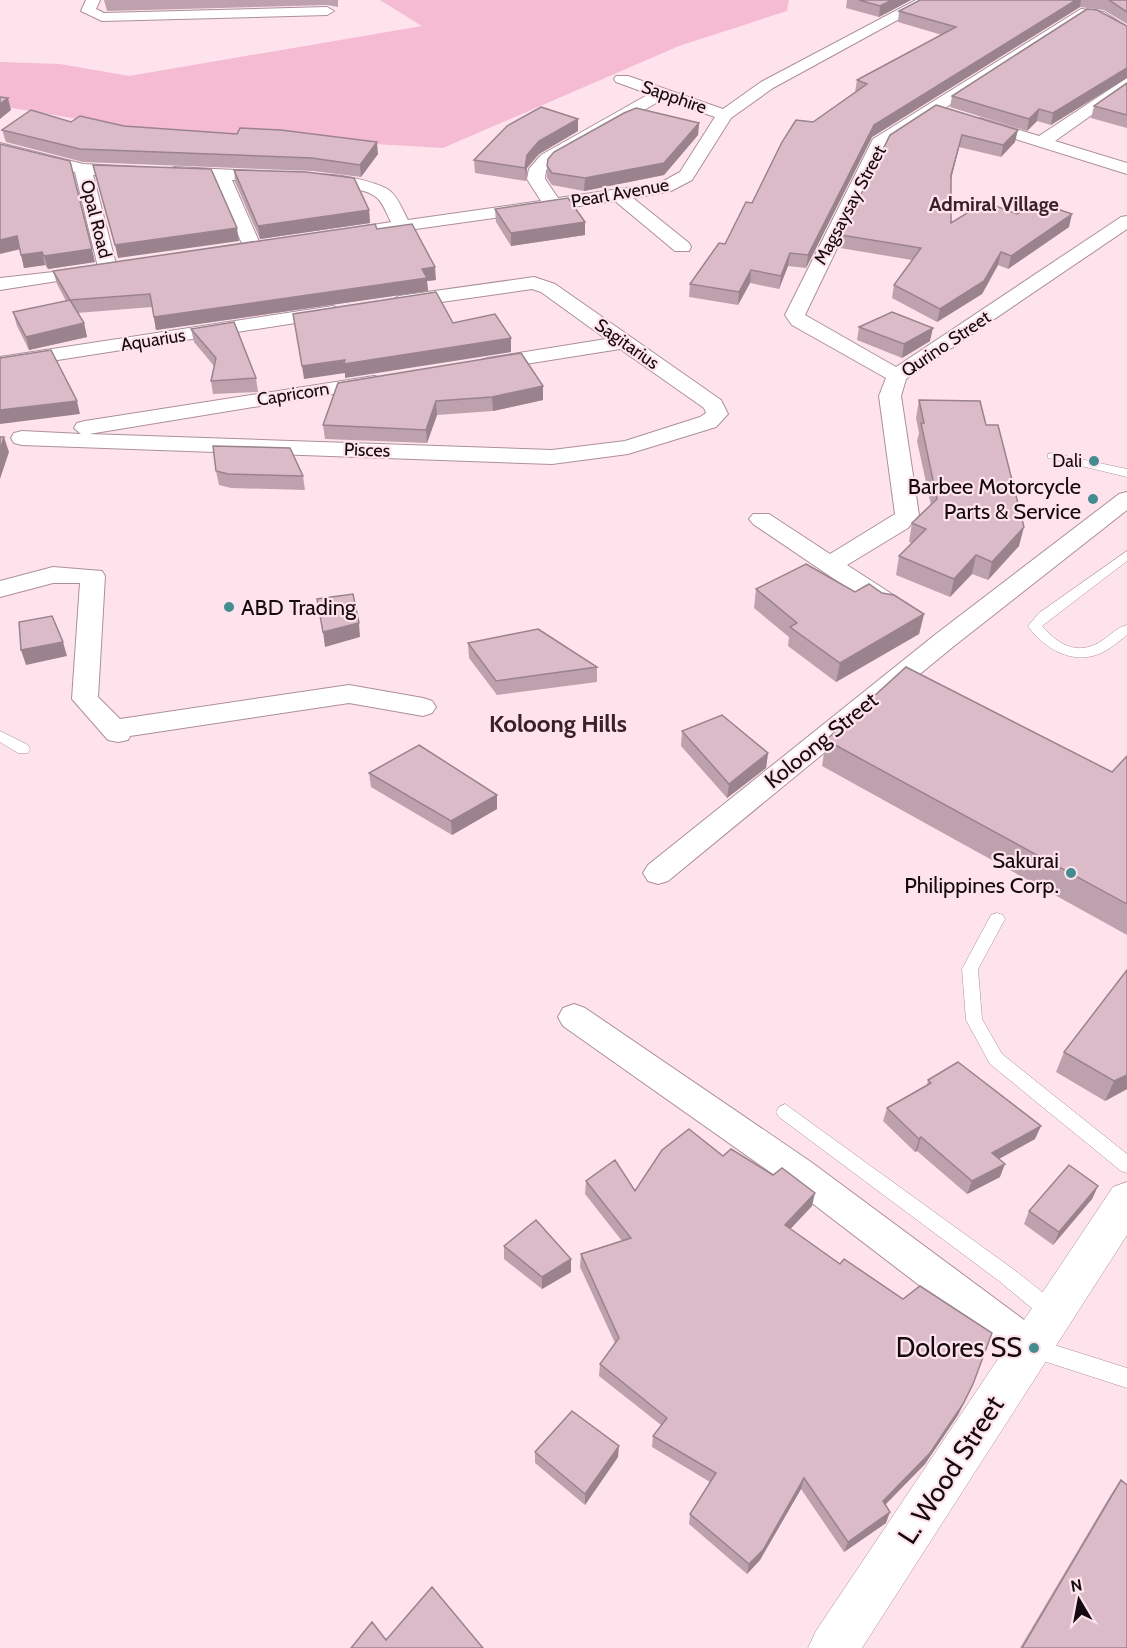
<svg xmlns="http://www.w3.org/2000/svg" width="1127" height="1648" viewBox="0 0 1127 1648" font-family="Cabin,sans-serif">
<rect width="100%" height="100%" fill="#fee3ed"/>
<!-- green -->
<path fill="#f5bbd2" d="M380,0H789L787,11L679,46L443,148L149,131L0,106V62L60,64L129,76L422,26Z"/>
<g fill="none" stroke-linecap="round" stroke-linejoin="round">
<defs>
<path id="service" d="M1052,453L1127,469V477L1048,458V454Z
M1127,551V561L1042,626C1060,647 1080,656 1103,640C1111,634 1118,627 1127,625V635C1118,642 1109,650 1099,654C1072,665 1043,648 1028,626L1039,613Z
M0,731L28,745L30,749L28,753H18L0,742Z
M997,913L1003,915L1005,919L978,969L982,1019L1002,1054L1127,1154V1173L1121,1171L990,1064L966,1020L962,969L991,915Z
M785,1104L1013,1269L1060,1306L1063,1313L1060,1320L1053,1322L1046,1320L999,1281L779,1117L776,1112L779,1107Z
M1032,1338L1127,1368V1388L1025,1355L1022,1348L1025,1341Z"/>
<path id="minor" d="M86,0H100L96,9L104,13L327,7L334,11L327,15L102,21L81,11Z
M916,0H934L773,88L731,118L692,180L671,191L633,198L689,243L691,247L689,251H675L615,201L373,235L367,234L364,230L367,226L391,222C387,215 383,202 376,197C360,183 319,193 308,179C317,168 379,181 390,191C398,197 403,211 408,220L541,201L527,179L529,169L541,155L649,94L616,82L614,79L616,76H628L723,109L761,82ZM663,99L715,117L680,172L660,183L558,198L545,179L546,170L553,163Z
M1081,9L1104,12L1127,27V38L1095,19L1084,18L886,146L805,315L896,367L1121,217L1127,216V229L906,379L901,396L919,515L908,528L847,565L898,598L901,604L898,610L889,612L880,610L753,524L749,519L753,514H769L830,554L895,514L879,396L886,378L792,325L785,315L873,139Z
M1127,78V90L1055,141L1127,163V174L974,126L972,123L980,118L1039,136Z
M0,143L83,164L139,167L142,171L133,176L93,175L117,268L115,272L0,290V278L98,267L75,172L0,153Z
M174,167L277,172L280,176L277,180L271,181L232,180L261,246L259,250H245L243,246L214,179L168,176L165,172Z
M534,277L555,284L721,400L728,414L716,427L628,454L552,464L22,445L14,443L11,438L14,433L22,431L81,434L74,428L77,423L85,421L374,376L381,378L384,382L381,386L89,434L552,450L625,441L700,417L706,413L704,408L620,349L488,370L481,368L478,364L481,360L488,358L606,339L541,292L532,289L399,308L389,302L399,296Z
M333,306L343,312L340,316L0,369V357Z
M1127,492V510L954,646L668,881L658,884L648,881L643,873L648,865L936,634L1119,494Z
M53,567L102,571L105,576L98,697L120,719L349,685L423,698L432,701L436,707L432,713L423,716L349,703L130,736L128,740L118,742L108,740L72,699L80,583H53L0,597V581Z
M574,1004L585,1008L811,1162L1043,1334L1049,1347L1043,1360L1030,1365L1017,1360L787,1184L563,1026L558,1017L563,1008Z"/>
<path id="secondary" d="M1127,1182V1235L862,1648H808L816,1631L1113,1187Z"/>
</defs>
<!-- service casing -->
<use href="#service" stroke="#ad8f9b" stroke-width="1"/>
<!-- minor casing -->
<use href="#minor" stroke="#ad8f9b" stroke-width="2"/>
<!-- secondary casing -->
<use href="#secondary" stroke="#ad8f9b" stroke-width="1"/>
<!-- service -->
<use href="#service" fill="#fff" fill-rule="evenodd"/>
<!-- minor -->
<use href="#minor" fill="#fff" fill-rule="evenodd"/>
<!-- secondary -->
<use href="#secondary" fill="#fff" fill-rule="evenodd"/>
</g>
<!-- wall -->
<path fill="#bda1ac" d="M104,0H338V7L327,5L107,11Z
M847,0H911L879,17L846,8Z
M920,0H1127V24L1104,10L1080,7L872,137L806,268L788,266L779,289L750,283L738,305L689,297L690,284L725,244L752,203L813,122L855,92L857,80L942,35L898,22L899,11Z
M1127,26L1051,125L1037,121L1027,131L950,107L952,96Z
M1127,83V128L1091,118L1094,106Z
M936,105L1015,142L1001,157L959,147L951,179V223L1017,214L1069,227L1008,269L998,265L982,294L937,322L892,298L894,285L912,260L840,248L841,235Z
M71,122L124,126L378,154L361,177L313,171L83,162L6,142L2,130Z
M699,123L698,135L664,175L584,191L552,185L547,178V166Z
M578,131L539,154L527,168L526,181L475,173L474,160Z
M0,144L95,262L48,269L45,265L24,268Z
M234,170L369,210L370,223L260,239L235,182Z
M495,209L585,222V235L511,246L496,222Z
M377,229L436,280L427,281L428,291L156,330L152,307L77,313L84,323L87,337L29,350L17,326L13,312L66,301L57,284L53,271Z
M859,327L930,341L902,358L857,340Z
M191,329L256,378L258,392L213,394L211,381L214,366L194,342Z
M338,383L543,400L493,411L437,415L427,443L325,439L323,425Z
M919,400L1019,546L988,580L972,574L950,597L896,575L899,556L912,543L909,542L912,523L931,505L917,441L919,433L916,418Z
M216,471L303,476L305,490L231,488L219,485Z
M756,589L882,593L924,614L919,634L836,682L788,646L789,637L754,608Z
M468,643L597,667V682L497,695L469,658Z
M682,731L768,753L766,768L727,798L681,746Z
M826,740L1112,772L1127,756V935L822,766Z
M369,773L497,795V809L452,835L371,787Z
M1064,1052L1127,1089L1105,1101L1056,1072Z
M928,1080L1035,1139L999,1159L1000,1177L967,1194L917,1151L915,1152L883,1121L887,1108L927,1085Z
M586,1181L635,1191L812,1206L790,1229L973,1384L958,1415L925,1464L886,1504V1523L844,1552L801,1489L760,1560L747,1574L689,1524L690,1514L710,1482L652,1447L653,1436L661,1425L599,1376L600,1364L615,1343L580,1267L581,1254L622,1241L585,1194Z
M1098,1186L1092,1199L1053,1245L1024,1224L1029,1211Z
M504,1246L571,1259V1272L542,1289L504,1259Z
M535,1452L618,1457L585,1505L535,1463Z
M1121,1480L1127,1648H1020L1110,1496Z"/>
<!-- shaded-wall -->
<path fill="#9a838c" d="M892,0H911L879,17L880,6Z
M1076,0H1081L1080,7L872,137L806,268L808,255L874,125Z
M1127,68V78L1051,125L1053,113Z
M8,98L11,110L0,119V104Z
M1039,109L1037,121L1027,131L1029,119Z
M578,119V131L539,154L527,168L526,181L525,168L527,155L539,141Z
M699,123L698,135L664,175L584,191L585,178Z
M1018,130L1015,142L1001,157L1003,145Z
M962,135L949,187L951,175Z
M377,142L378,154L361,177L360,165Z
M369,210L370,223L260,239L258,226Z
M1072,214L1069,227L1008,269L1011,256Z
M585,222V235L511,246V233Z
M237,228L239,241L118,258L115,245Z
M17,236L21,249L0,254V240Z
M92,249L95,262L48,269L44,256Z
M42,252L45,265L24,268L21,255Z
M1001,252L998,265L982,294L937,322L940,309Z
M790,253L788,266L779,289L781,276Z
M435,267L436,280L427,281L428,291L156,330L154,317Z
M751,270L750,283L738,305L739,292Z
M84,323L87,337L29,350L26,337Z
M933,328L930,341L902,358L904,344Z
M511,338V352L345,378V373L304,379L302,366Z
M543,386V400L493,411L492,397Z
M77,401L80,414L0,424V410Z
M436,401L437,415L427,443L426,430Z
M4,437L9,452L0,479V450Z
M1024,527L1019,546L988,580L992,562Z
M976,555L972,574L950,597L954,579Z
M924,614L919,634L836,682L840,663Z
M359,623L360,637L325,647L323,632Z
M63,642L67,656L26,665L21,650Z
M768,753L766,768L727,798L729,784Z
M497,795V809L452,835L451,821Z
M1127,1075V1089L1105,1101L1114,1081Z
M1041,1126L1035,1139L986,1166L992,1153Z
M921,1137L917,1151L915,1152L919,1139Z
M1005,1164L1000,1177L967,1194L972,1181Z
M1098,1186L1092,1199L1053,1245L1059,1232Z
M815,1193L812,1206L782,1238L785,1225Z
M571,1259V1272L542,1289V1277Z
M973,1384L958,1415L925,1464L879,1511L883,1501Z
M619,1446L618,1457L585,1505V1494Z
M804,1478L801,1489L760,1560L747,1574L749,1564Z
M890,1512L886,1523L844,1552L848,1542Z"/>
<!-- building -->
<path fill="#dcbbc8" stroke="#9a838c" stroke-width="1.5" d="M859,0H892L880,6Z
M920,0H1076L874,125L808,255L790,253L781,276L751,270L739,292L690,284L719,243L725,244L746,202L752,203L782,142L796,120L813,122L867,84L857,80L956,27L899,11Z
M1109,0H1127V12Z
M1087,9L1097,10L1127,26V68L1053,113L1039,109L1029,119L952,96Z
M1127,83V115L1094,106Z
M0,97L8,98L0,104Z
M936,105L1018,130L1003,145L962,135L951,175V223L985,202L1017,214L1037,202L1072,214L1011,256L1001,252L984,281L940,309L894,285L921,248L841,235L890,135Z
M541,107L578,119L539,141L527,155L525,168L474,160L507,126Z
M636,108L699,123L664,163L585,178L552,173L547,166L548,159L554,152L624,113Z
M31,110L71,122L80,116L124,126L237,134L240,128L281,130L377,142L360,165L312,158L80,149L2,130Z
M0,144L70,161L92,249L44,256L42,252L21,255L17,236L0,240Z
M93,165L211,169L237,228L115,245Z
M234,170L306,172L354,178L369,210L258,226Z
M568,198L585,222L511,233L495,209Z
M375,224L377,229L412,224L435,267L422,269L427,278L154,317L150,294L70,300L53,271Z
M436,292L453,323L495,314L511,338L344,364L345,360L302,366L293,314Z
M70,300L84,323L26,337L13,312Z
M892,312L933,328L904,344L859,327Z
M234,322L256,378L211,381L216,358L191,329Z
M51,350L77,401L0,410V358Z
M521,353L543,386L492,397L436,401L426,430L323,425L338,383Z
M919,400L980,401L986,425H998L1024,527L992,562L976,555L954,579L899,556L926,529L912,523L937,499L921,423H924Z
M0,437H4L0,450Z
M213,446L290,448L303,476L228,474L216,471Z
M806,564L855,592L869,584L882,593L894,595L924,614L840,663L790,627L797,623L756,589Z
M353,594L359,623L323,632L317,599Z
M52,616L63,642L21,650L19,622Z
M538,629L597,667L496,681L468,643Z
M906,667L1112,772L1127,756V904L826,740Z
M722,715L768,753L729,784L682,731Z
M419,745L497,795L451,821L369,773Z
M1127,970V1075L1114,1081L1064,1052Z
M958,1062L1041,1126L992,1153L1005,1164L972,1181L921,1137L919,1139L887,1108L931,1083L928,1080Z
M689,1129L723,1156L731,1149L773,1175L782,1168L815,1193L785,1225L840,1264L844,1259L903,1299L920,1286L992,1333L973,1384L963,1404L930,1453L883,1501L890,1512L848,1542L804,1478L763,1550L749,1564L690,1514L716,1473L653,1436L667,1418L600,1364L619,1338L581,1254L631,1238L586,1181L615,1160L635,1191L662,1150Z
M1069,1165L1098,1186L1059,1232L1029,1211Z
M536,1220L571,1259L542,1277L504,1246Z
M572,1411L619,1446L585,1494L535,1452Z
M1121,1480L1127,1485V1648H1022Z
M432,1587L483,1648H351L372,1622L386,1640Z"/>
<!-- markers -->
<g fill="#448c8f" stroke="#fee3ed" stroke-width="2">
<circle cx="1094" cy="461" r="6"/>
<circle cx="1093" cy="499" r="6"/>
<circle cx="229" cy="607" r="6"/>
<circle cx="1071" cy="873" r="6"/>
<circle cx="1034" cy="1348" r="6"/>
</g>
<g text-anchor="middle" stroke-width="4.5" stroke-linejoin="round" paint-order="stroke">
<!-- far-street labels -->
<g font-size="18" fill="#150a0f" stroke="#fee3ed">
<text transform="translate(674 97) rotate(19)" y="6">Sapphire</text>
<text transform="translate(620 193) rotate(-10)" y="6">Pearl Avenue</text>
<text transform="translate(850 205) rotate(-62)" y="6">Magsaysay Street</text>
<text transform="translate(96 219) rotate(76)" y="6">Opal Road</text>
<text transform="translate(153 340) rotate(-9)" y="6">Aquarius</text>
<text transform="translate(627 344) rotate(35)" y="6">Sagitarius</text>
<text transform="translate(946 344) rotate(-34)" y="6">Qurino Street</text>
<text transform="translate(293 394) rotate(-9)" y="6">Capricorn</text>
<text transform="translate(367 450) rotate(2)" y="6">Pisces</text>
</g>
<!-- far-poi labels -->
<g font-size="18" fill="#150a0f" stroke="#fee3ed" text-anchor="end">
<text x="1082" y="467">Dali</text>
</g>
<!-- far-neighbourhood labels -->
<g font-size="20" font-weight="bold" fill="#39212b" stroke="#fee3ed">
<text x="994" y="211">Admiral Village</text>
</g>
<!-- poi labels -->
<g font-size="22" fill="#150a0f" stroke="#fee3ed" text-anchor="end">
<text x="1081" y="494">Barbee Motorcycle<tspan x="1081" dy="25">Parts &amp; Service</tspan></text>
<text x="241" y="615" text-anchor="start">ABD Trading</text>
<text x="1059" y="868">Sakurai<tspan x="1059" dy="25">Philippines Corp.</tspan></text>
</g>
<!-- street labels -->
<g font-size="22" fill="#150a0f" stroke="#fee3ed">
<text transform="translate(821 740) rotate(-39)" y="8">Koloong Street</text>
</g>
<!-- neighbourhood labels -->
<g font-size="24" font-weight="bold" fill="#39212b" stroke="#fee3ed">
<text x="558" y="732">Koloong Hills</text>
</g>
<!-- near-poi labels -->
<g font-size="27" fill="#150a0f" stroke="#fee3ed" text-anchor="end">
<text x="1022" y="1357">Dolores SS</text>
</g>
<!-- near-street labels -->
<g font-size="27" fill="#150a0f" stroke="#fee3ed">
<text transform="translate(951 1470) rotate(-57)" y="9">L. Wood Street</text>
</g>
</g>
<!-- north arrow -->
<g transform="translate(1079 1600) rotate(350)" stroke="#fee3ed" stroke-width="4.5" paint-order="stroke">
<path d="M0-4.5L10 22L0 15L-10 22Z" fill="#150a0f"/>
<text y="-9" font-size="16" font-weight="bold" text-anchor="middle" fill="#150a0f">N</text>
</g>
</svg>
